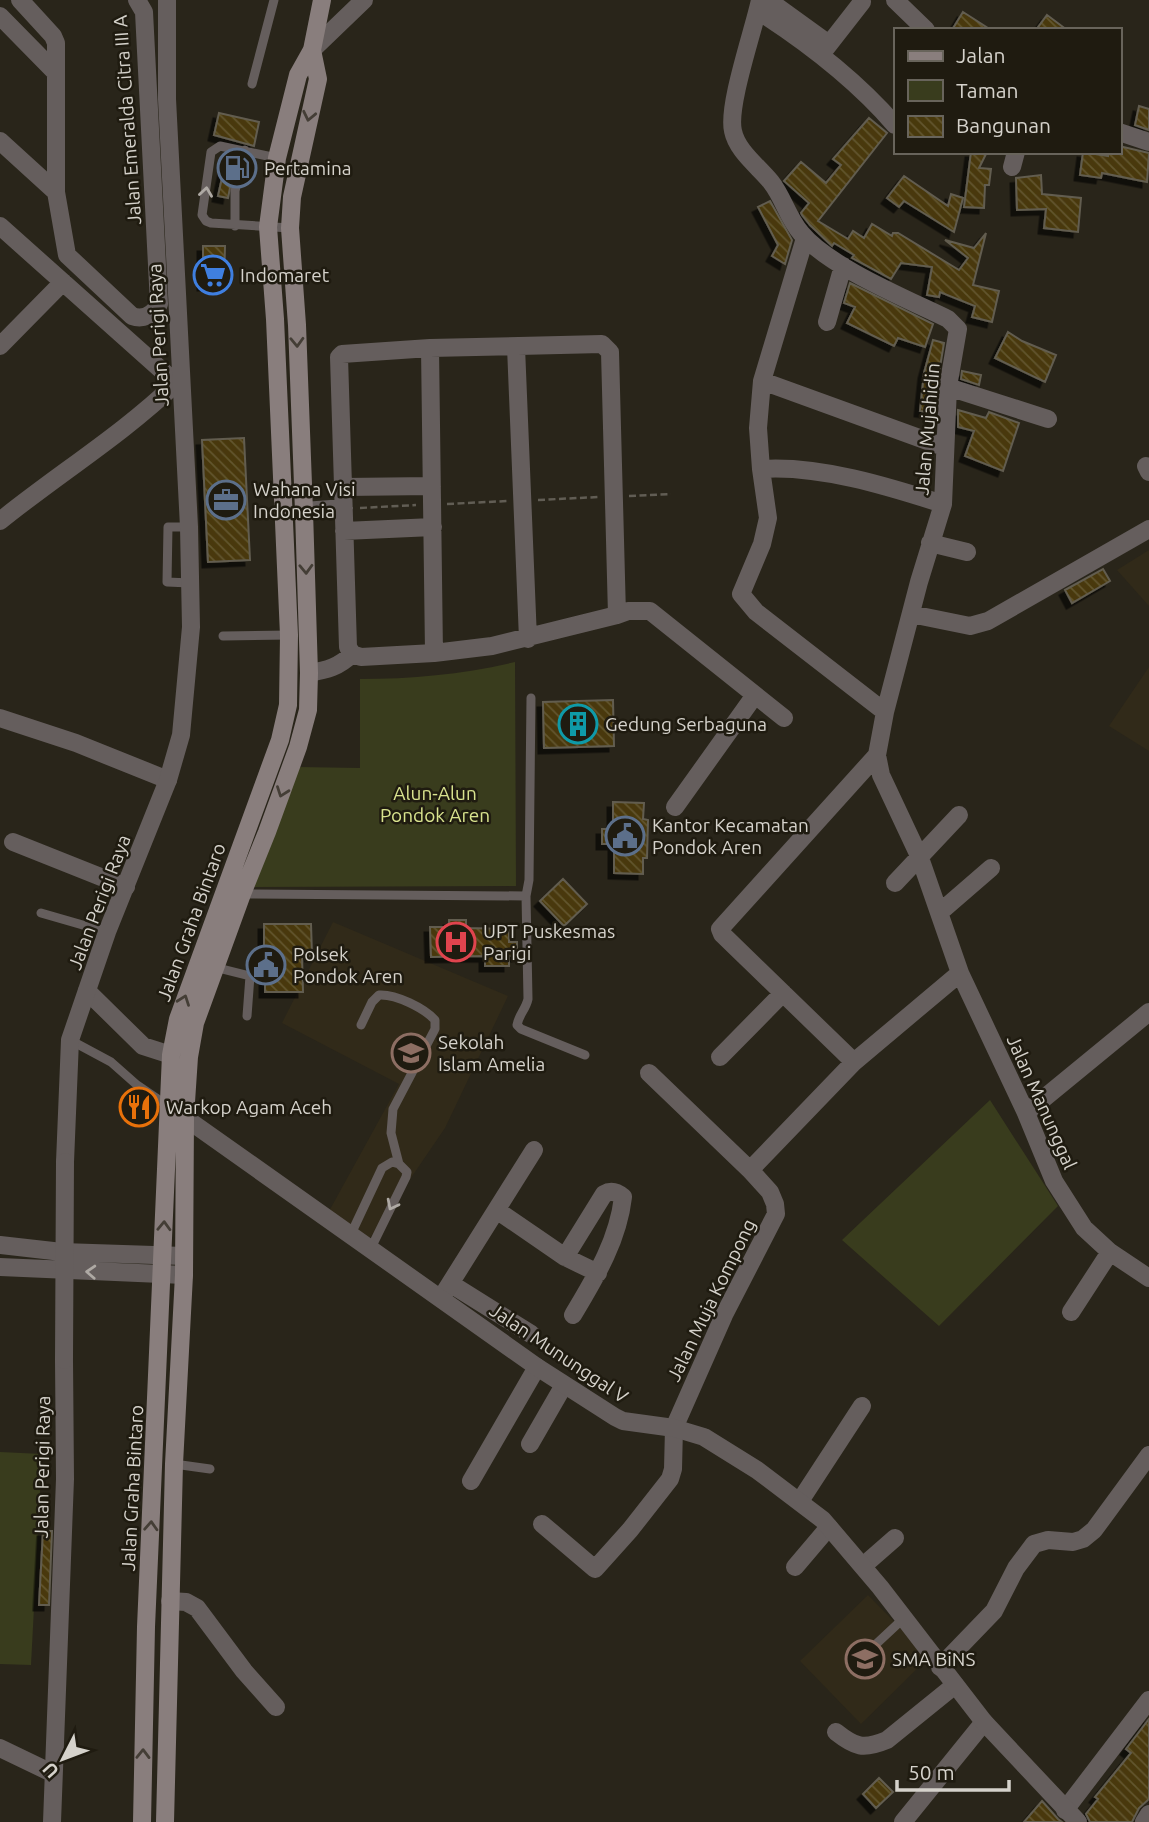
<svg xmlns="http://www.w3.org/2000/svg" width="1149" height="1822" viewBox="0 0 1149 1822" font-family="Ubuntu,sans-serif">
<defs>
<pattern id="building-back-hatch" width="6" height="6" patternUnits="userSpaceOnUse" patternTransform="scale(1.75)"><rect width="6" height="6" fill="#48390c"/><path d="M-1 5l2 2M0 0l6 6M5-1l2 2" fill="none" stroke="#62552e"/></pattern>
<filter id="shadow"><feDropShadow dx="-5.5" dy="5.5" stdDeviation="0" flood-color="#0009"/></filter>
</defs>
<rect width="100%" height="100%" fill="#29251a"/>
<!-- built -->
<path fill="#312a19" d="M1149,550V606L1117,570Z
M1149,667V751L1109,726Z
M333,922L508,996L445,1128L370,1238L328,1213L399,1084L282,1023Z
M868,1595L929,1657L861,1724L800,1661Z"/>
<!-- green -->
<path fill="#393c1d" d="M515,662L516,886L253,887L297,767L360,768V679C413,679 464,674 515,662Z
M990,1100L1058,1206L939,1326L842,1240Z
M0,1452L42,1454L31,1665L0,1664Z"/>
<!-- building -->
<path fill="url(#building-back-hatch)" stroke="#625d50" stroke-width="2" filter="url(#shadow)" d="M963,12L991,30H952Z
M1047,15L1067,30H1036Z
M1139,106L1149,109V130L1135,125Z
M219,113L259,122L254,146L214,135Z
M869,118L887,133L818,221L848,239L853,231L864,238L872,224L892,236L893,233H898L959,270L968,258L945,240L974,248L986,233L973,285L999,291L992,322L972,317L975,306L940,292L939,297L927,295L932,267L901,263L891,279L852,258L854,255L834,243L832,246L810,225L802,215L801,213L809,203L784,181L801,162L826,183L841,165L833,159Z
M1119,146L1149,153L1147,182L1102,173L1101,178L1080,175L1083,152L1108,156V152H1119Z
M971,152H987L979,168L991,169L989,185H985L984,208L964,207Z
M227,155L236,157L228,198L218,196Z
M1041,175L1042,194L1081,198L1078,232L1044,228L1046,209L1017,210L1016,178Z
M904,176L948,206L951,194L963,198L954,232L904,201L899,207L887,198Z
M770,201L792,240L785,264L772,256L778,245L758,207Z
M203,246H225L224,285H203Z
M850,283L933,324L925,347L898,338L894,346L847,323L855,307L844,303Z
M1008,332L1022,341L1056,355L1045,382L995,358Z
M933,340L944,343L937,385L935,413L920,411L924,373Z
M962,371L981,375L979,385L961,379Z
M958,410L986,418L989,412L1019,423L1003,471L965,456L974,431L958,427Z
M244,438L250,560L208,562L202,440Z
M1103,569L1110,581L1072,603L1065,590Z
M613,700L614,746L544,748L543,702Z
M613,802L644,803L643,819L648,820L647,858H643V874L614,873V844H602V829H613Z
M563,879L587,904L564,926L540,901Z
M449,920H466V928L509,929V942H517V956H509V966H485V956L431,957L430,927H449Z
M264,924H311L312,956L302,955L303,992H265V965L255,964V949L264,948Z
M43,1531H52L49,1605H39Z
M1149,1719V1799L1139,1808L1132,1822H1090L1086,1814L1098,1799L1095,1797L1131,1753L1126,1749Z
M879,1778L893,1792L876,1808L863,1794Z
M1042,1801L1058,1819L1062,1822H1024Z"/>
<g fill="none" stroke-linecap="round" stroke-linejoin="round">
<!-- path -->
<path stroke="#615d54" stroke-width="2.5" stroke-dasharray="7 3.5" stroke-linecap="butt" d="M629,496L671,494
M538,500L598,497
M447,504L507,501
M360,508L416,505"/>
<!-- service -->
<path stroke="#655e5d" stroke-width="9" d="M252,84L274,0
M277,158L220,146L211,152L202,215L206,221L211,223L290,228
M235,226V191L245,150
M189,527H168L167,582L190,583
M223,636L289,635
M531,698L529,880L526,896L528,999C526,1009 519,1014 517,1025L521,1029L585,1055
M242,894L526,896
M41,913L107,932
M214,967L250,976L247,1016
M361,1025L372,1002L379,995C396,994 424,1008 435,1020V1029L393,1109L391,1133L399,1164
M70,1040L111,1062L137,1085L168,1106
M351,1234L382,1168L392,1162L399,1164L407,1172L406,1177L371,1248
M174,1464L210,1469
M859,1660L904,1618"/>
<!-- minor -->
<path stroke="#655e5d" stroke-width="18" d="M20,0L53,36L56,43V192L67,255L132,316C143,320 153,315 159,304L144,12L137,0
M760,0C754,29 727,106 733,131C737,151 758,166 771,182C783,197 788,218 801,233C829,267 907,299 948,319L958,329L948,387L943,504L919,582L885,712L877,755L881,775L920,858L960,973L1026,1113L1054,1181L1084,1228L1110,1252L1149,1278
M768,0L829,44
M895,0L926,30
M758,11C808,43 856,80 895,125
M0,16L56,73
M312,50L364,0
M823,52L862,2
M1119,132L1149,142
M0,141L56,192
M1012,167L1016,152
M0,226L176,383H181
M805,238L762,381L758,428L761,469L768,518L762,544L741,594L756,612L885,712
M827,322L843,266
M602,344L610,352L617,615L492,646L434,653L361,657L352,654L348,647L339,357L342,354L430,348Z
M0,346L63,282
M516,347L528,639
M430,348L434,653
M762,381L944,447
M948,387L1048,419
M1146,466L1149,472
M761,469C819,465 887,486 943,504
M344,487L432,486
M304,511L344,508
M0,521C58,474 122,435 176,383
M344,531L433,527
M930,543L967,552
M911,614L970,626L988,621L1149,529
M617,615L628,611H650L784,718
M309,673C327,670 339,667 352,654
M0,718L76,743L168,780
M675,807L755,695
M13,842L126,887
M895,883L959,815
M939,913L991,868
M87,991L143,1046L171,1055L186,1057
M720,1057L783,993
M854,1062L722,934L720,929L877,755
M1026,1113L1149,1012
M750,1170L854,1062L960,973
M498,1211L565,1257L598,1273
M565,1257L604,1194C611,1190 617,1192 623,1197C618,1241 595,1278 573,1315
M451,1284L531,1334
M441,1298L534,1150
M1071,1312L1110,1252
M530,1444L564,1385
M471,1481L537,1367
M800,1501L862,1406
M542,1524L595,1569L630,1530L670,1479L673,1469L674,1428L724,1315L776,1214L775,1204L770,1192L750,1170L649,1073
M863,1566L895,1538
M795,1567L829,1527
M170,1601L186,1602L197,1608L244,1671L276,1707
M940,1667L994,1611L1016,1568L1034,1544L1048,1540L1073,1542L1083,1539L1094,1530L1149,1455
M836,1732C855,1747 863,1750 887,1740L955,1685
M0,1748L52,1773
M1065,1810L1149,1700
M903,1822L984,1722
M1144,1822L1149,1814"/>
<!-- tertiary -->
<path stroke="#655e5d" stroke-width="18" d="M174,1110L537,1367L615,1417L623,1421L674,1428L704,1437L757,1470L823,1520L880,1587L984,1722L1078,1822
M65,1162L70,1040L107,932L168,780L181,735L191,627L189,527L167,99V0
M0,1245L62,1252L184,1256
M0,1267L184,1275
M52,1822L65,1479L64,1360"/>
<!-- secondary -->
<path stroke="#897e7d" stroke-width="18" d="M142,1822L146,1627L171,1055L178,1019L280,740L288,705L289,635L275,319L268,227L277,158L298,75L312,50L322,0
M165,1822L174,1464L184,1275L185,1117L189,1057L195,1023L242,894L267,832L298,747L308,710L309,673L304,511L297,325L290,228L292,197L318,79L312,50"/>
<!-- tertiary-bridge -->
<path stroke="#655e5d" stroke-width="18" d="M64,1360L65,1162"/>
</g>
<!-- one-way arrows -->
<defs><path id="oneway-chevron" d="M-2-3.5L2.5 0L-2 3.5" fill="none" stroke-width="1.6" stroke-linecap="round" stroke-linejoin="round" transform="scale(1.75)"/></defs>
<g stroke="#443e36">
<use href="#oneway-chevron" transform="translate(309 116) rotate(102)"/>
<use href="#oneway-chevron" transform="translate(297 342) rotate(88)"/>
<use href="#oneway-chevron" transform="translate(306 569) rotate(88)"/>
<use href="#oneway-chevron" transform="translate(282 792) rotate(110)"/>
<use href="#oneway-chevron" transform="translate(184 1000) rotate(-70)"/>
<use href="#oneway-chevron" transform="translate(164 1226) rotate(-88)"/>
<use href="#oneway-chevron" transform="translate(151 1526) rotate(-87)"/>
<use href="#oneway-chevron" transform="translate(143 1754) rotate(-89)"/>
</g>
<g stroke="#aea9a4">
<use href="#oneway-chevron" transform="translate(206 192) rotate(-82)"/>
<use href="#oneway-chevron" transform="translate(392 1205) rotate(117)"/>
<use href="#oneway-chevron" transform="translate(91 1272) rotate(-177)"/>
</g>
<!-- icons -->
<defs>
<symbol id="fuel-ring" viewBox="-11 -11 22 22"><circle r="9.5" fill="#1f1b10" stroke="#5c6f8a" stroke-width="1.5"/><path d="M-5.5-6h7V0h2V4h1.3V-2.5L3-4.5l.8-.8L6-3V5H2.5V1h-1V6h-7ZM-4.2-4.7v3.2H.2V-4.7Z" fill="#5c6f8a"/></symbol>
<symbol id="supermarket-ring" viewBox="-11 -11 22 22"><circle r="9.5" fill="#1f1b10" stroke="#3f7fe0" stroke-width="1.5"/><path d="M-6-5.5h2.5l.6 2H6L4.5 2H-2.5L-4.4-4H-6ZM-1.5 3.2a1.3 1.3 0 1 0 .1 0ZM3 3.2a1.3 1.3 0 1 0 .1 0Z" fill="#3f7fe0"/></symbol>
<symbol id="office-ring" viewBox="-11 -11 22 22"><circle r="9.5" fill="#1f1b10" stroke="#5c6f8a" stroke-width="1.5"/><path d="M-6-3h4V-5.5h4V-3h4V5H-6ZM-1-4.5V-3h2v-1.5ZM-6 0V1H6V0Z" fill="#5c6f8a"/></symbol>
<symbol id="building-ring" viewBox="-11 -11 22 22"><circle r="9.5" fill="#1f1b10" stroke="#0f9aa8" stroke-width="1.5"/><path d="M-4-6H4V6H1V3H-1V6H-4ZM-2.5-4.3h1.7v1.8h-1.7ZM.8-4.3h1.7v1.8H.8ZM-2.5-1h1.7V.8h-1.7ZM.8-1h1.7V.8H.8Z" fill="#0f9aa8"/></symbol>
<symbol id="civic-ring" viewBox="-11 -11 22 22"><circle r="9.5" fill="#1f1b10" stroke="#5c6f8a" stroke-width="1.5"/><path d="M-.6-6.5H3V-4.5H.6V-3L4-1V1h2V6H-6V1h2V-1L-.6-3ZM-1.2 2.5V6h2.4V2.5Z" fill="#5c6f8a"/></symbol>
<symbol id="hospital-ring" viewBox="-11 -11 22 22"><circle r="9.5" fill="#1f1b10" stroke="#e0444e" stroke-width="1.5"/><path d="M-5-5h3v3.5h4V-5h3V5h-3V1.5h-4V5h-3Z" fill="#e0444e"/></symbol>
<symbol id="school-ring" viewBox="-11 -11 22 22"><circle r="9.5" fill="#1f1b10" stroke="#8d6e63" stroke-width="1.5"/><path d="M0-5L7-2L0 1L-7-2ZM-4 1L0 2.5L4 1V4Q0 6-4 4Z" fill="#8d6e63"/></symbol>
<symbol id="restaurant-ring" viewBox="-11 -11 22 22"><circle r="9.5" fill="#1f1b10" stroke="#e8710a" stroke-width="1.5"/><path d="M-5-6h1v4h1v-4h1v4h1v-4h1v5L-1.5 .5V6h-2V.5L-5-1ZM5-6V6H3V1.5H1.5Q1.5-4 5-6Z" fill="#e8710a"/></symbol>
</defs>
<g fill-rule="evenodd">
<use href="#fuel-ring" x="215" y="146" width="44" height="44"/>
<use href="#supermarket-ring" x="191" y="253" width="44" height="44"/>
<use href="#office-ring" x="204" y="478" width="44" height="44"/>
<use href="#building-ring" x="556" y="702" width="44" height="44"/>
<use href="#civic-ring" x="603" y="814" width="44" height="44"/>
<use href="#hospital-ring" x="434" y="920" width="44" height="44"/>
<use href="#civic-ring" x="244" y="943" width="44" height="44"/>
<use href="#school-ring" x="389" y="1031" width="44" height="44"/>
<use href="#restaurant-ring" x="117" y="1085" width="44" height="44"/>
<use href="#school-ring" x="843" y="1637" width="44" height="44"/>
</g>
<g text-anchor="middle" stroke-width="5" stroke-linejoin="round" paint-order="stroke">
<!-- street labels -->
<g font-size="19" fill="#d5d2cb" stroke="#1f1b10">
<text transform="translate(127 120) rotate(-94)" y="7">Jalan Emeralda Citra III A</text>
<text transform="translate(158 335) rotate(-93)" y="7">Jalan Perigi Raya</text>
<text transform="translate(927 429) rotate(-85)" y="7">Jalan Mujahidin</text>
<text transform="translate(99 902) rotate(-69)" y="7">Jalan Perigi Raya</text>
<text transform="translate(191 922) rotate(-70)" y="7">Jalan Graha Bintaro</text>
<text transform="translate(1042 1102) rotate(66)" y="7">Jalan Manunggal</text>
<text transform="translate(711 1300) rotate(-64)" y="7">Jalan Muja Kompong</text>
<text transform="translate(559 1353) rotate(34)" y="7">Jalan Mununggal V</text>
<text transform="translate(42 1467) rotate(-89)" y="7">Jalan Perigi Raya</text>
<text transform="translate(132 1488) rotate(-87)" y="7">Jalan Graha Bintaro</text>
</g>
<!-- poi labels -->
<g font-size="19" fill="#d5d2cb" stroke="#1f1b10" text-anchor="start">
<text x="264" y="175">Pertamina</text>
<text x="240" y="282">Indomaret</text>
<text x="253" y="496">Wahana Visi<tspan x="253" dy="22">Indonesia</tspan></text>
<text x="605" y="731">Gedung Serbaguna</text>
<text x="652" y="832">Kantor Kecamatan<tspan x="652" dy="22">Pondok Aren</tspan></text>
<text x="483" y="938">UPT Puskesmas<tspan x="483" dy="22">Parigi</tspan></text>
<text x="293" y="961">Polsek<tspan x="293" dy="22">Pondok Aren</tspan></text>
<text x="438" y="1049">Sekolah<tspan x="438" dy="22">Islam Amelia</tspan></text>
<text x="166" y="1114">Warkop Agam Aceh</text>
<text x="892" y="1666">SMA BiNS</text>
</g>
<!-- park labels -->
<g font-size="19" fill="#d9e38e" stroke="#1f1b10">
<text x="435" y="800">Alun-Alun<tspan x="435" dy="22">Pondok Aren</tspan></text>
</g>
</g>
<!-- legend -->
<rect x="894" y="28" width="228" height="126" fill="#1f1b10" stroke="#68645b" stroke-width="2"/>
<rect x="908" y="51" width="35" height="10" fill="#897e7d" stroke="#68645b" stroke-width="2"/>
<text x="956" y="63" font-size="21" fill="#d5d2cb">Jalan</text>
<rect x="908" y="80" width="35" height="21" fill="#393c1d" stroke="#68645b" stroke-width="2"/>
<text x="956" y="98" font-size="21" fill="#d5d2cb">Taman</text>
<rect x="908" y="116" width="35" height="21" fill="url(#building-back-hatch)" stroke="#68645b" stroke-width="2"/>
<text x="956" y="133" font-size="21" fill="#d5d2cb">Bangunan</text>
<!-- north arrow -->
<g transform="translate(63 1759) rotate(228)" stroke="#1f1b10" stroke-width="5" paint-order="stroke">
<path d="M0-5L12 26L0 18L-12 26Z" fill="#d5d2cb"/>
<text y="-10" font-size="19" font-weight="bold" text-anchor="middle" fill="#d5d2cb">U</text>
</g>
<!-- scale -->
<path d="M897 1780v10h112v-10" fill="none" stroke="#d5d2cb" stroke-width="3.5"/>
<text x="908" y="1780" font-size="21" fill="#d5d2cb" stroke="#1f1b10" stroke-width="5" paint-order="stroke">50 m</text>
</svg>
